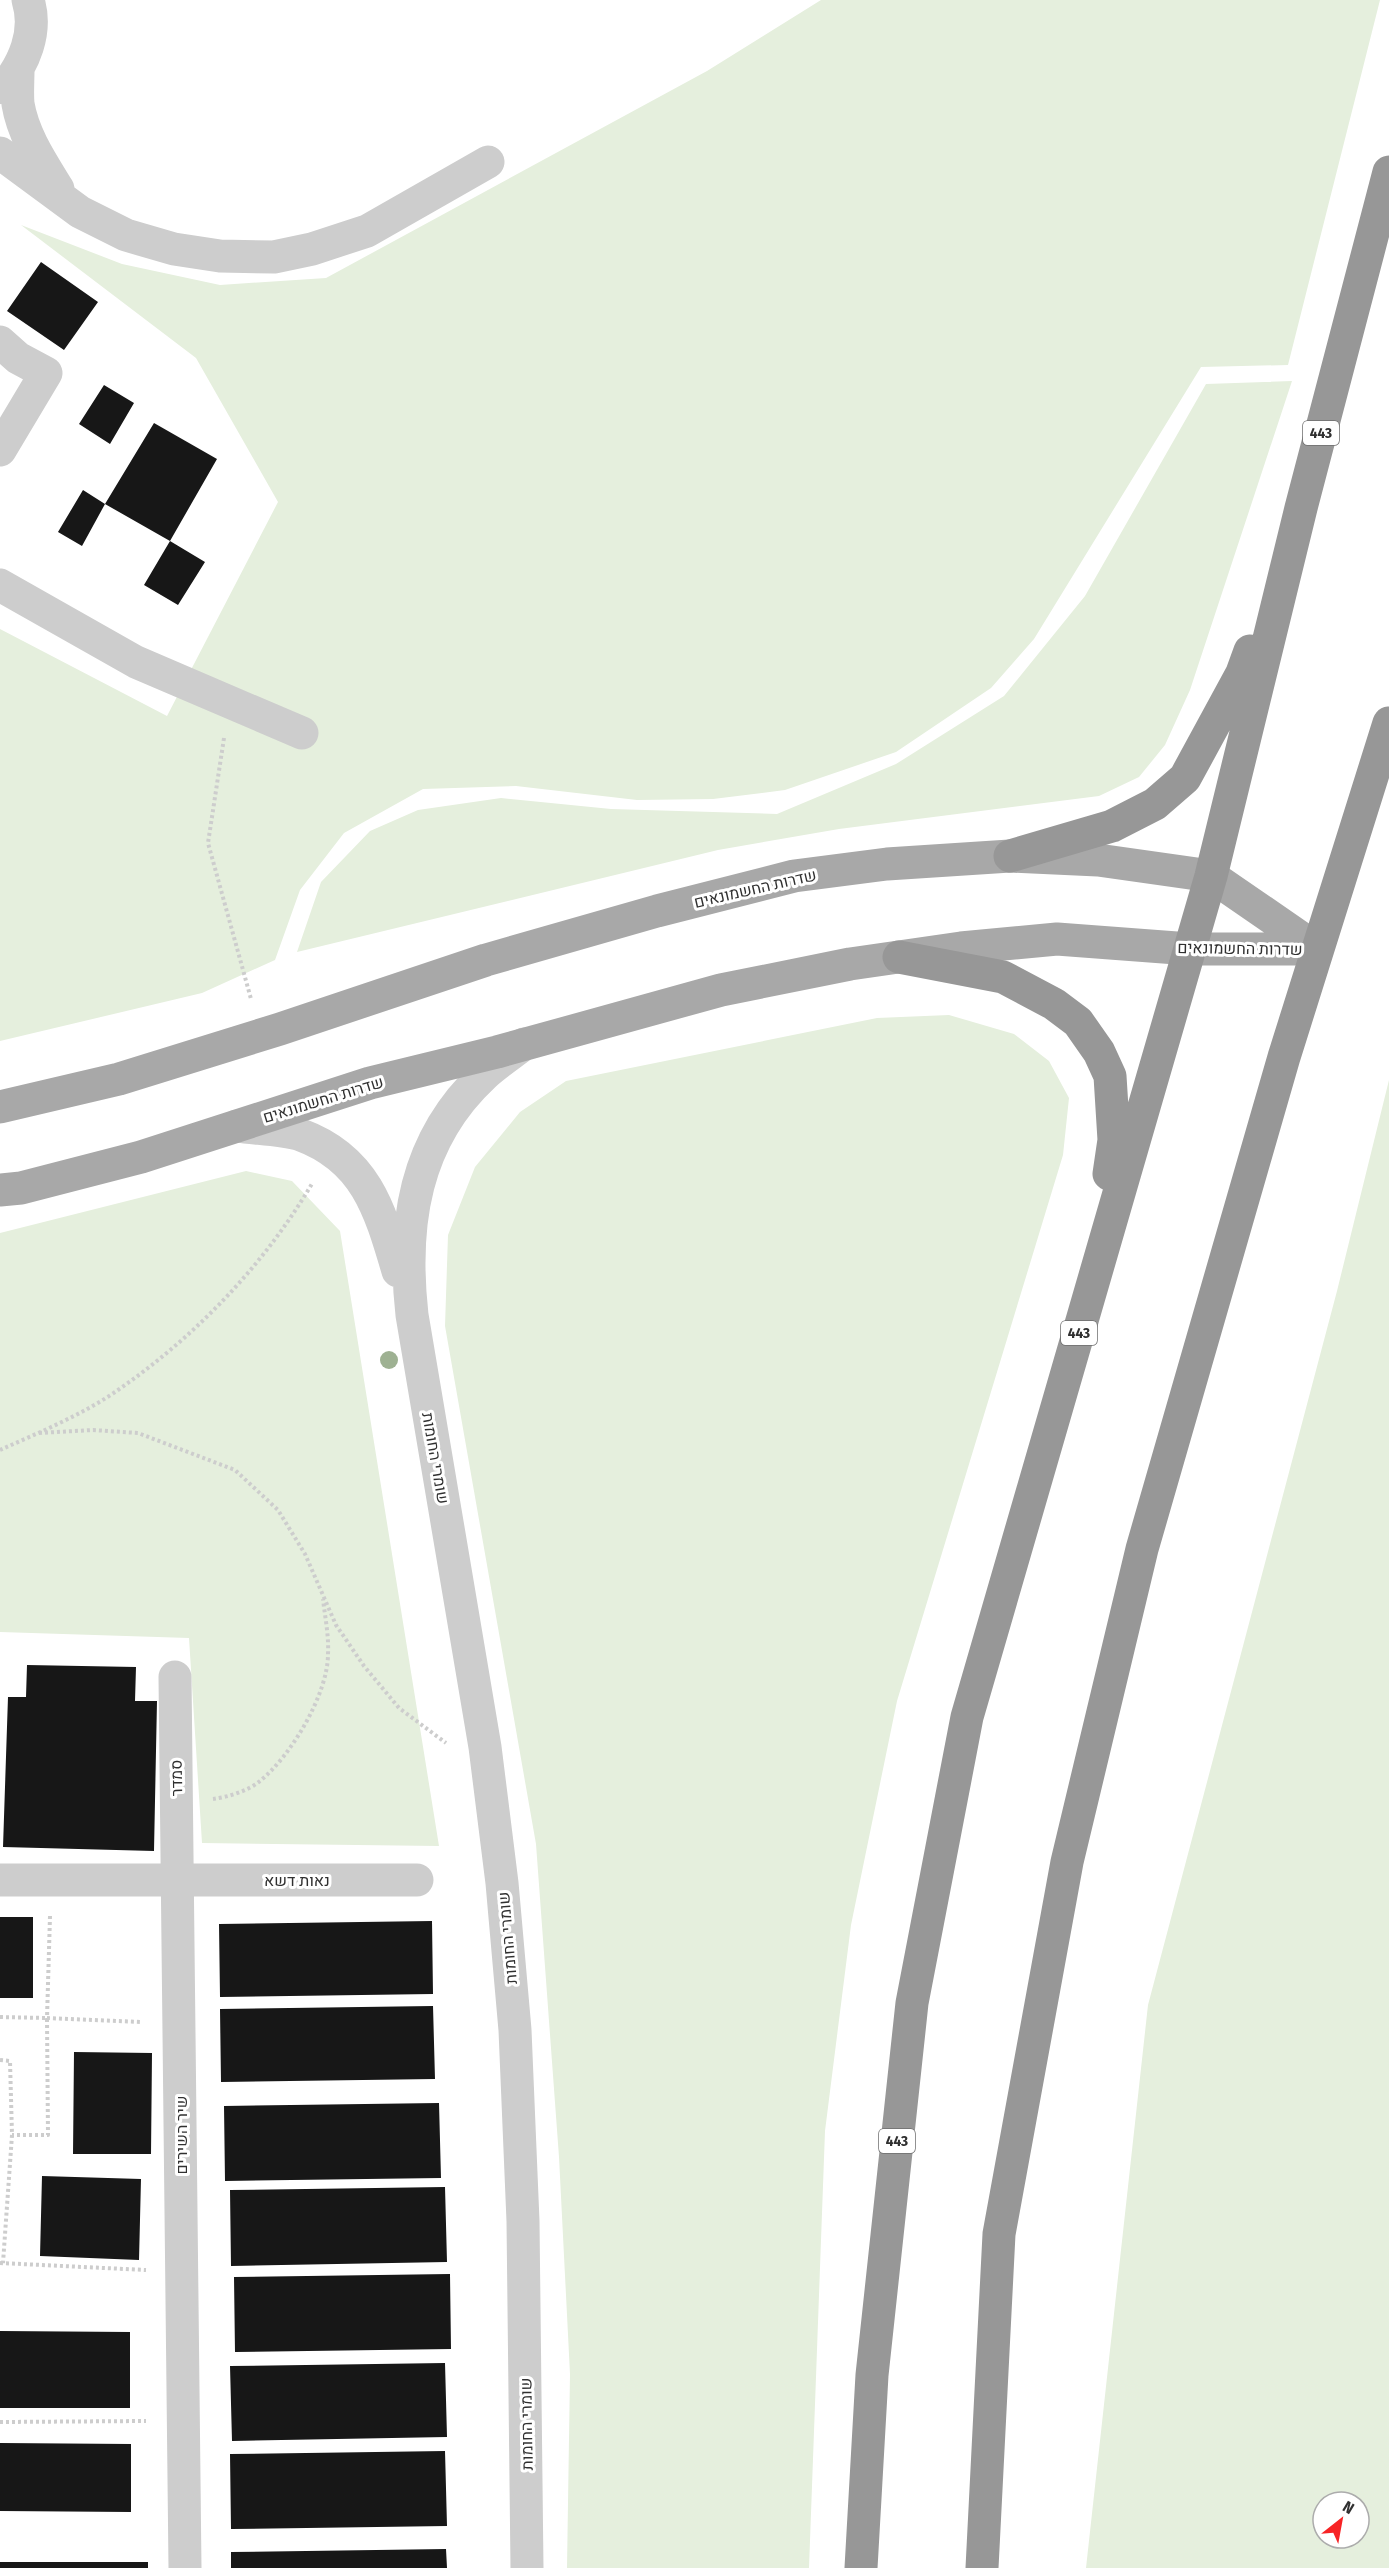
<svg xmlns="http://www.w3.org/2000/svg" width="1389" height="2568" viewBox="0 0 1389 2568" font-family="'Fira Sans Condensed',Heebo,sans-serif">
<rect width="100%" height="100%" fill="#fff"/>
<!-- green -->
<path fill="#e5efdd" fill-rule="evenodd" d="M821,0H1380L1288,365L1201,367L1034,639L991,688L896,752L785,790L713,799L637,800L516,786L423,789L344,833L300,890L275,960L202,993L0,1041V629L167,716L278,502L196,358L21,225L122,264L220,285L326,278L707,71Z
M1292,381L1190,690L1165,745L1139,777L1099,796L839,829L718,850L297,952L321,882L370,831L418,810L501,798L611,809L777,814L896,764L1004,696L1085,596L1206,384Z
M949,1015L1014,1034L1049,1061L1069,1098L1063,1155L897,1701L851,1925L825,2131L809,2568H567L570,2374L559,2157L536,1844L445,1326L448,1235L475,1167L520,1112L566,1081L877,1018Z
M1389,1080V2568H1086L1148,2005L1337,1291ZM1323,2502H1359V2538H1323Z
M246,1171L292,1181L340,1231L439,1846L202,1843L189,1638L0,1632V1233Z"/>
<!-- building -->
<path fill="#171717" d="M41,262L98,302L64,350L7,311Z
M104,385L134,403L110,444L79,424Z
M154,423L217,459L170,541L105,504Z
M83,490L105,504L82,546L58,532Z
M170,541L205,562L178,605L144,585Z
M27,1665L136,1667L135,1701H157L154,1851L3,1847L8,1697H26Z
M0,1917H33V1998H0Z
M432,1921L433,1994L220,1997L219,1924Z
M433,2006L435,2079L221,2082L220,2009Z
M74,2052L152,2053L151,2154H73Z
M439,2103L441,2178L225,2181L224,2106Z
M42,2176L141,2179L139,2260L40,2256Z
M445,2187L447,2262L231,2266L230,2190Z
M450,2274L451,2349L235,2352L234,2277Z
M0,2331L130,2332V2408H0Z
M445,2363L447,2437L232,2441L230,2366Z
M0,2443L131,2444V2512L0,2511Z
M445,2451L447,2526L231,2529L230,2454Z
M446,2549L447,2568H231V2552Z
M0,2562H148V2568H0Z"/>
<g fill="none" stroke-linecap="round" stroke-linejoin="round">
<!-- path -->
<path stroke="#cdcdcd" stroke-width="4" stroke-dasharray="3 3" stroke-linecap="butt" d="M224,738L208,843L251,999
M39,1433L93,1430L138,1433L235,1470L278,1510L305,1554L336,1625L364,1666L399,1708L446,1743
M0,1450C38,1433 84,1414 118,1390C196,1336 265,1264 313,1182
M213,1799C228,1797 248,1791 260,1781C291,1756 328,1694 328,1654C329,1636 325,1617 323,1599
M50,1916L47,2018L142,2022
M0,2017L47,2018L48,2135H12
M0,2060L10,2061L12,2135L3,2263
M0,2263L146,2270
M0,2422L146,2421"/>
<!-- minor -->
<path stroke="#cdcdcd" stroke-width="33" d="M18,70C18,81 17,93 18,104C23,135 42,163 58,189
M4,88C24,64 38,32 28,0
M0,153L80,212L126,235L174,249L220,256L274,257L312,249L367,231L488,162
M0,342L18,358L46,373L0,450
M0,585L136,662L302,733
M524,1044C511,1054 496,1064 484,1075C414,1140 402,1225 412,1315L485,1747L502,1883L515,2030L523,2221L527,2568
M237,1126C257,1129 281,1129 301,1135C366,1159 380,1210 398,1271
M175,1677L185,2568
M0,1880H417"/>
<!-- major -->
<path stroke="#a8a8a8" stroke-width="33" d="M0,1107L119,1079L280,1029L486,960L657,911L794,876L887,864L1010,856L1098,860L1211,876L1317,949
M0,1190L21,1188L141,1157L370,1083L497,1052L721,990L850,964L961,948L1057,939L1190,949H1317"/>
<!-- highway -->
<path stroke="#979797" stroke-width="33" d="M1010,856L1112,826L1155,804L1185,778L1242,673L1250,651
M899,957L1003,977L1054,1004L1078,1022L1099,1052L1110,1076L1114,1140L1109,1174
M861,2568L872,2375L912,2003L967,1717L1211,876L1301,508L1389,172
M982,2568L999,2234L1067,1862L1142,1549L1284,1057L1389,723"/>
</g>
<!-- trees -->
<circle fill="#9eb192" cx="389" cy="1360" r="9"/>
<g text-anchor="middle" stroke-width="6" stroke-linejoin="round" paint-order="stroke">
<!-- shield labels -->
<g fill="#fff" stroke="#6e6e6e" stroke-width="1.5">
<rect x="1303" y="421" width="36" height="24" rx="4.5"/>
<rect x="1061" y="1321" width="36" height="24" rx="4.5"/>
<rect x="879" y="2129" width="36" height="24" rx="4.5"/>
</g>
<g font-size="15" font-weight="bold" fill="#303030">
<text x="1321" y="438">443</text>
<text x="1079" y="1338">443</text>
<text x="897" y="2146">443</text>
</g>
<!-- street labels -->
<g font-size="16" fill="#303030" stroke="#fff">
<text transform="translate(755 888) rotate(-13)" y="6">שדרות החשמונאים</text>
<text transform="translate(1240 948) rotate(1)" y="6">שדרות החשמונאים</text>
<text transform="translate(323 1099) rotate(-17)" y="6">שדרות החשמונאים</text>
<text transform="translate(436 1458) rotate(80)" y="6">שומרי החומות</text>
<text transform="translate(176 1778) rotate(-91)" y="6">סמדר</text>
<text x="297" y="1886">נאות דשא</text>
<text transform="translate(507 1938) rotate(-95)" y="6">שומרי החומות</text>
<text transform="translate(181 2135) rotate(-90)" y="6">שיר השירים</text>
<text transform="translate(526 2424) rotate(-91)" y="6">שומרי החומות</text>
</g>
</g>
<!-- north arrow -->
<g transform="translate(1341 2520) rotate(31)"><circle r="28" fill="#ffffff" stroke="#acacac" stroke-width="1.5"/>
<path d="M0-4.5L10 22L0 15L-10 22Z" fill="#f72325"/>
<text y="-9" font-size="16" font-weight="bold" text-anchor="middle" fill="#303030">N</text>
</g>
</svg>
